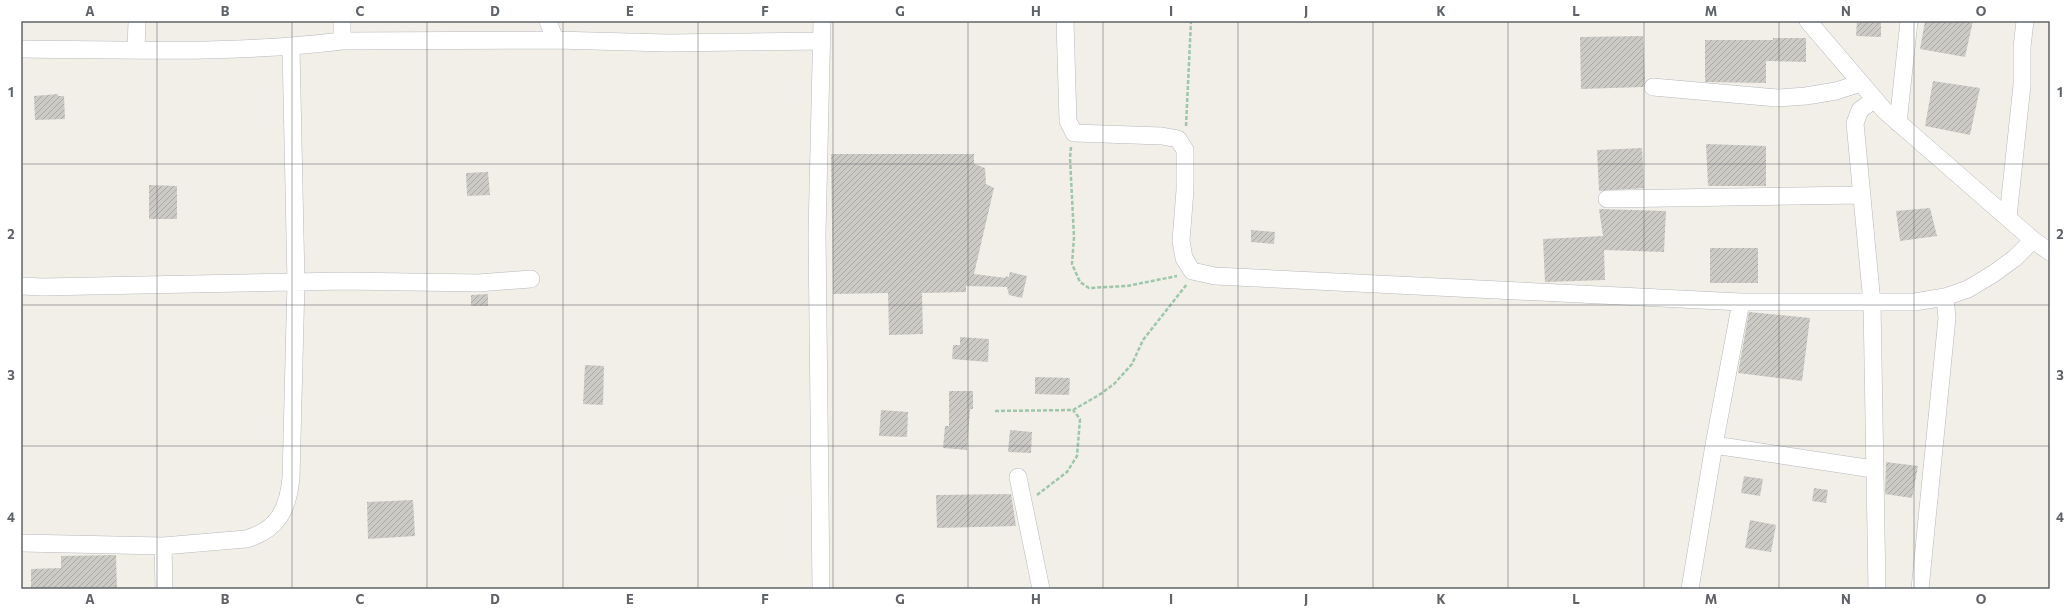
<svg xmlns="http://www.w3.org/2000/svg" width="2071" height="610" viewBox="0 0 2071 610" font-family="Commissioner,sans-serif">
<defs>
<pattern id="building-hatch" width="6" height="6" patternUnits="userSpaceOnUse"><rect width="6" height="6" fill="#cccac5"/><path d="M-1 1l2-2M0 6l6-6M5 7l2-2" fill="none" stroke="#a9a8a4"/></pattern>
</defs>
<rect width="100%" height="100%" fill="#f1efe8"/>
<!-- building -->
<path fill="url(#building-hatch)" d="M1857,21H1881V37L1856,36Z
M1925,21H1973L1965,57L1920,49Z
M1643,36L1645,81L1643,87L1581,89L1580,37Z
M1773,38H1806V62L1766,61V83L1705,82V40H1773Z
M1933,81L1980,88L1970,135L1925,126Z
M58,94V96H64L65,119L35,120L34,96Z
M1706,144L1766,146V186H1708Z
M1642,148L1644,188L1599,191L1597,150Z
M831,154H974V164L985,168L986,184L994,188L974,274L1006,278L1005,276L1009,277L1010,272L1027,276L1022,298L1009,295L1007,287L966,286V292L922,293L923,334L889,335L888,293L833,294Z
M488,172L490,195L467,196L466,173Z
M149,185L177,186V219H149Z
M1930,208L1937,236L1900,241L1896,211Z
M1599,209L1666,211L1664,252L1604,250L1605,280L1545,282L1543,239L1603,236Z
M1251,230L1275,232L1274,244L1251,242Z
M1710,248H1758V283H1710Z
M488,294V306H471V295Z
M1749,312L1810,318L1802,381L1738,373Z
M960,337L989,339L988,362L952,359L953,345H960Z
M585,365L604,366L603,405L583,404Z
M1035,377L1070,378L1069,395L1035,394Z
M949,391H973V409H970L967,450L943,448L945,426H949Z
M881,410L908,412L907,437L879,436Z
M1010,430L1032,432L1031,453L1008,452Z
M1886,462L1918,466L1912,498L1885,494Z
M1744,476L1763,479L1760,496L1741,493Z
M1814,488L1828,490L1826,503L1812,501Z
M1011,494L1016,526L937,528L936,495Z
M413,500L415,536L368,539L367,502Z
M1750,520L1776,525L1771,552L1745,548Z
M116,555L117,589H31V569L61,568V556Z"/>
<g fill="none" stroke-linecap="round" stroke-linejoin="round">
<defs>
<path id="minor" d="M548,21L555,40
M1065,21L1068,121L1074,133L1162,136L1178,139L1185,150V190L1181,241L1184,258L1192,271L1215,276L1741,302H1915L1945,297L1968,289L1993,274L2015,258L2033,240
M1808,21L1884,110L2033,240L2050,252
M342,41L555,40L667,43L822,41
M21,49C128,50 236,54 342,41V21
M136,50L137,21
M1653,87L1777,98L1806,96L1836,91L1861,83
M1875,99L1860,110L1855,123L1872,303L1877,589
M1898,123L1909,21
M1607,199L1862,195
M2008,217L2022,85V47L2025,21
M21,286L42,287L344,281L478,283L531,279
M1714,445L1873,469
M1018,477L1041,589
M21,543L163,546L246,539C278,530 288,509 291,478L296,282L291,47
M163,546L164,589
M821,589L817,233L822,21
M1690,589L1714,445L1741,302
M1920,589L1947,318L1945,297"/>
</defs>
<!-- minor casing -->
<use href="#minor" stroke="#b5b8bc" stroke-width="18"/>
<!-- path -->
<path stroke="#9cc7a9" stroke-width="2.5" stroke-dasharray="4 2" stroke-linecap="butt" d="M1186,126L1191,21
M1071,147L1070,158L1074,237L1072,264L1080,282L1089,288L1127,286L1177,276
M995,411L1073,410L1099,395L1114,384L1132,364L1143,340L1187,284
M1037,495L1067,472L1077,456L1080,419L1073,410"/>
<!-- minor -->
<use href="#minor" stroke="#fff" stroke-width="17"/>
</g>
<!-- grid -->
<path fill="none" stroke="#5f6368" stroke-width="1" stroke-opacity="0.55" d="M157,21V589M292,21V589M427,21V589M563,21V589M698,21V589M833,21V589M968,21V589M1103,21V589M1238,21V589M1373,21V589M1508,21V589M1644,21V589M1779,21V589M1914,21V589M21,164H2050M21,305H2050M21,446H2050"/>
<!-- border -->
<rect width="2071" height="610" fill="none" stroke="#ffffff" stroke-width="44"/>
<rect x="22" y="22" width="2027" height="566" fill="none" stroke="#5f6368" stroke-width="1.5"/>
<g font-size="13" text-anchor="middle" font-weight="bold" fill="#5f6368">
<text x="90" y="16">A</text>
<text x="225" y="16">B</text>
<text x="360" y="16">C</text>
<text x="495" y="16">D</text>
<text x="630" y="16">E</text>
<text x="765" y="16">F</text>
<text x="900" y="16">G</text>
<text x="1036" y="16">H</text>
<text x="1171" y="16">I</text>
<text x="1306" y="16">J</text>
<text x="1441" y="16">K</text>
<text x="1576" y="16">L</text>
<text x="1711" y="16">M</text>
<text x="1846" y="16">N</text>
<text x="1981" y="16">O</text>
<text x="11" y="97">1</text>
<text x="2060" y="97">1</text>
<text x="11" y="239">2</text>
<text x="2060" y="239">2</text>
<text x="11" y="380">3</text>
<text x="2060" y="380">3</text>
<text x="11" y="522">4</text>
<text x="2060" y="522">4</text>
<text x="90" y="604">A</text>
<text x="225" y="604">B</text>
<text x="360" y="604">C</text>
<text x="495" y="604">D</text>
<text x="630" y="604">E</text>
<text x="765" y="604">F</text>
<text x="900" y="604">G</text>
<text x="1036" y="604">H</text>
<text x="1171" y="604">I</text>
<text x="1306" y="604">J</text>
<text x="1441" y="604">K</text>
<text x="1576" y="604">L</text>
<text x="1711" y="604">M</text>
<text x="1846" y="604">N</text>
<text x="1981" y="604">O</text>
</g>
</svg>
